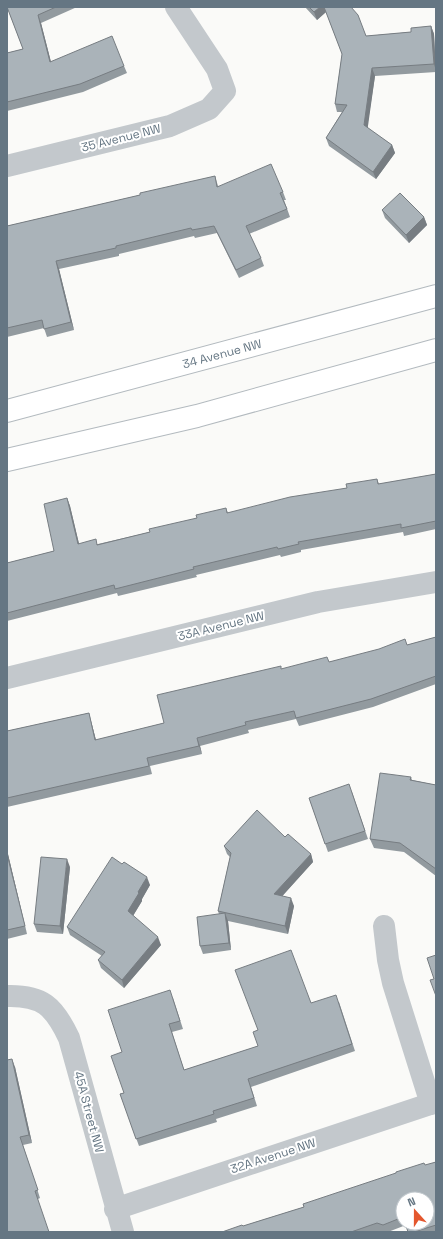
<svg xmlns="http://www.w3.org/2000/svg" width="443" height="1239" viewBox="0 0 443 1239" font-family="'Space Grotesk',sans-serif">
<rect width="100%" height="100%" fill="#fafaf8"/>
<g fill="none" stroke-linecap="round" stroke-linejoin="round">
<defs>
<path id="secondary" d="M7,411L436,296
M7,460L197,416L436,350"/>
</defs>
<!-- secondary casing -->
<use href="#secondary" stroke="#b3babf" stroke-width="24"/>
<!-- minor -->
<path stroke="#c3c8cc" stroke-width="22" d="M7,166L170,126L209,109L225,91L217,69L176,7
M7,678L318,602L436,582
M384,926L388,960L393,983L431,1104
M7,996C42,995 54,1006 69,1038L123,1232
M115,1209L436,1102"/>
<!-- secondary -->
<use href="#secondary" stroke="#fff" stroke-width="22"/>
</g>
<!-- wall -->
<path fill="#929a9f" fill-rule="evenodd" d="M7,7H77L41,23L51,62L124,66L127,73L83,92L7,111V53L23,49Z
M305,7H351L366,36L411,32L431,26L434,34L436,72L375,76L367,128L392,145L395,153L376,179L329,146L326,138L342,112H337L335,104L342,54L326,12L317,20Z
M215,176L218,186L283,192L286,200H284L290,217L249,234L261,258L264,266L239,278L217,233L195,238L194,236L119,254V256L59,269L74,330L47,337L44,328L7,337V226L140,195Z
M382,210L424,217L427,225L409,243L385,218Z
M436,474V529L404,536L403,532L301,550V552L281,557L280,555L196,575L197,577L118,596L117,593L7,621V563L54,551L67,498L70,506L79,544H98L150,532L197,518L226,508L228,513L347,488L377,479L379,484Z
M436,637V684L373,707L299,726L296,719L248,730L249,733L200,746L202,754L150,766L152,774L7,807V731L89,713L91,721L96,740L164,723L282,669L329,662L407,645Z
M411,777L412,780L436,785V876L404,852L374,848L370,839Z
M352,792L368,839L328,852L309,798Z
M285,837L311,854L313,862L282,896L294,906L288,934L228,921L231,950L203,954L200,946L219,914L218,911L230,857L227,854L224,846Z
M7,850L27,934L7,939Z
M122,864L150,885L142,899V901L133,916L161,945L124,988L101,968L98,960L102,956L70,935L67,927Z
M70,867L63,934L37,932L34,924Z
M173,998L183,1029L172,1032L184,1070L258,1046V1030L311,1003L339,1002L355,1051L251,1087L257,1106L216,1119L217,1122L139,1146L120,1094L124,1093L122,1052Z
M15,1067L32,1143L23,1145L40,1198L38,1199L7,1232Z
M436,1162V1232H408L406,1225L388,1232H383L380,1231L376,1232H222L243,1226L304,1207ZM403,1199L427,1223H403Z"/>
<!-- shaded-wall -->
<path fill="#777d82" d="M320,7H325L326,12L317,20L314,12Z
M38,15L41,23L53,70L50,62Z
M431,26L434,34L436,71L434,64Z
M372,68L375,76L367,133L364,125Z
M392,145L395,153L376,179L373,172Z
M424,217L427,225L409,243L406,235Z
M56,261L59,269L74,330L71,322Z
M67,498L70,506L81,552L78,544Z
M89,713L91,721L98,748L95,740Z
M197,738L200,746L202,754L199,746Z
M7,850L27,934L7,854Z
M311,854L313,862L277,902L274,894Z
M67,859L70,867L63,934L60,926Z
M147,877L150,885L142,899V901L131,919L128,911L138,892Z
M291,898L294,906L288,934L285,926Z
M225,913L228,921L231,950L229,943Z
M158,937L161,945L124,988L122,980Z
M12,1059L15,1067L32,1143L29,1135Z"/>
<!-- building -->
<path fill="#aab3b9" stroke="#777d82" d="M7,7H56L38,15L50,62L112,36L124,66L80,84L7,102V53L23,49Z
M309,7H320L314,12Z
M324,7H351L358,15L366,36L411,32V28L431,26L434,64L372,68L364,125L392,145L373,172L326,138L347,105L335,104L342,54Z
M271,164L283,192L280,193L287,209L246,226L261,258L236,270L214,226L192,230L191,228L116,246V248L56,261L71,322L44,329L42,320L7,328V226L140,195V193L215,176L217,187Z
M400,193L424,217L406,235L382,210Z
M436,474V521L401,528V524L298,542L299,544L278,549L277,547L193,567L194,569L115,589L114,585L7,613V563L54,551L44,504L67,498L78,544L96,539L97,545L150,532L149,529L197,518L196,515L226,508L227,513L290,497L347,488L346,484L377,479L378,484Z
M436,637V676L371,699L296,718L294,711L245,722L246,725L197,738L199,746L147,758L149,766L7,798V731L89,713L95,740L164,723L157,695L281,666V669L327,657L329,662L379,649L405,639L407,645Z
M380,773L411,777L410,780L436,785V869L400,843L370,839Z
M349,784L365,831L325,844L309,798Z
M257,810L285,837L288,834L311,854L274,894L291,898L285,926L218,911L231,853L224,846Z
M7,854L25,926L7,930Z
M41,857L67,859L60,926L34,924Z
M112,857L122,864L124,862L147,877L138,892L139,893L128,911L158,937L122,980L98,960L105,952L67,927Z
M225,913L229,943L200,946L197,917Z
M291,950L311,1003L336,995L352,1044L248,1079L254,1098L213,1111L214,1114L136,1139L120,1094L124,1093L111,1056L122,1052L108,1010L170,990L180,1021L169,1024L184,1070L258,1046L253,1032L258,1030L235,970Z
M436,955V996L430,980L434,979L427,958Z
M12,1059L29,1135L20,1137L38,1190L35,1191L49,1232H7V1060Z
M436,1162V1225L414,1232H408L405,1223H427V1199H403V1217L383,1225L377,1223L351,1232H222L242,1225L243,1226L304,1207L303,1204L396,1173V1172L424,1163L425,1165Z"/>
<g text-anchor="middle" stroke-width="4" stroke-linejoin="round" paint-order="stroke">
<!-- street labels -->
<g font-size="12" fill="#657683" stroke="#fff">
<text transform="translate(121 138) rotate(-14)" y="4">35 Avenue NW</text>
<text transform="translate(222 354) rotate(-15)" y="4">34 Avenue NW</text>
<text transform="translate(221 626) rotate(-14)" y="4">33A Avenue NW</text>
<text transform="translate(89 1112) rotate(75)" y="4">45A Street NW</text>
<text transform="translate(273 1156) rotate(-18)" y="4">32A Avenue NW</text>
</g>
</g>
<!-- border -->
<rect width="443" height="1239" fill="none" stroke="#657683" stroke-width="16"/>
<!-- north arrow -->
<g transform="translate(415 1211) rotate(339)"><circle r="19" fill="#ffffff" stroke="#c1c8cd"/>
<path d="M0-3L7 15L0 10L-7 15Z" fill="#e4572e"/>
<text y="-6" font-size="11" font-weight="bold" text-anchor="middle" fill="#657683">N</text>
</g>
</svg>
